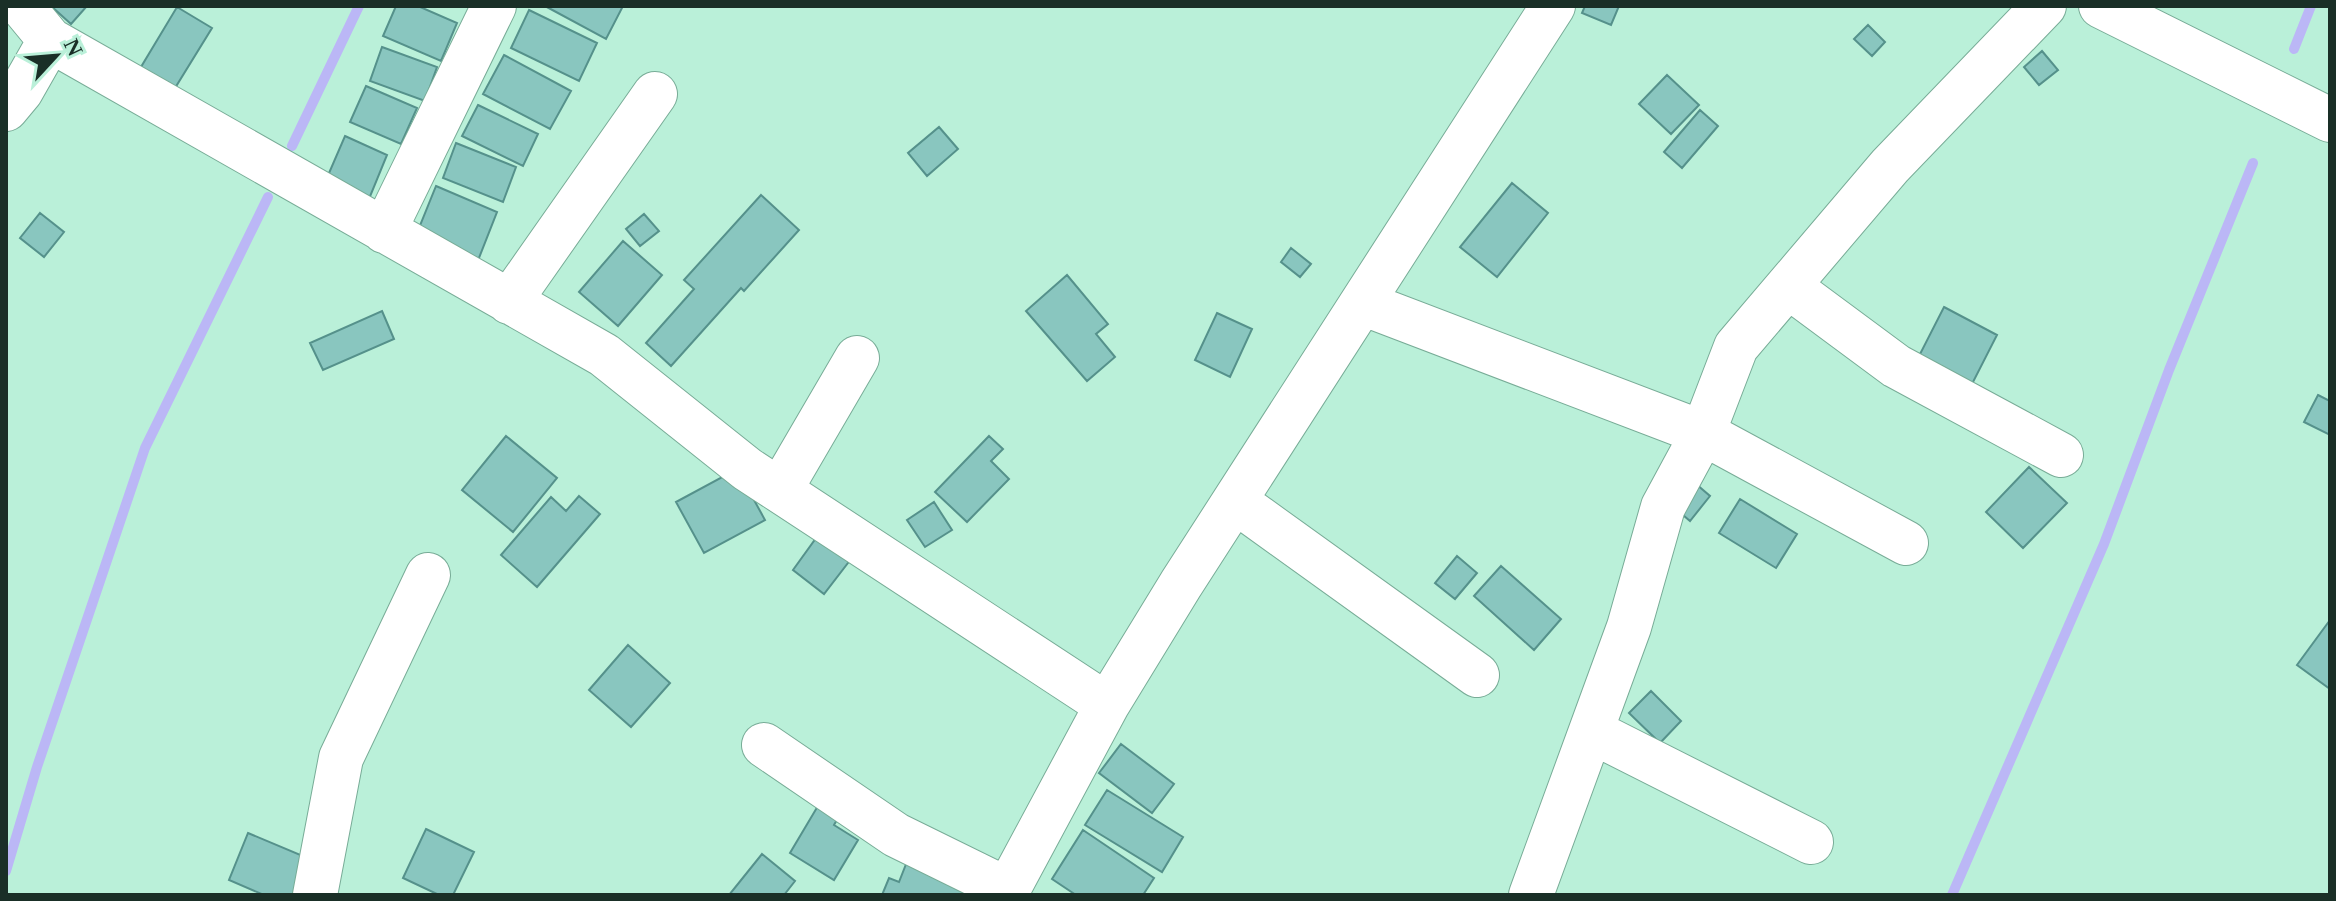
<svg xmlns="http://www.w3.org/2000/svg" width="2336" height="901" viewBox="0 0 2336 901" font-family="'Times New Roman',serif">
<rect width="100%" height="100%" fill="#baf0d9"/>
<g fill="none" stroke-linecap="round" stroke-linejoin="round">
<!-- stream -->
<path stroke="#bbb7f6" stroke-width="10" d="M2294,49L2311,6
M292,146L359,6
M6,871L37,767L145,448L268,197
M1952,895L2104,544L2169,370L2253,163"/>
</g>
<!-- building -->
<path fill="#89c6bf" stroke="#55918b" stroke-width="2" d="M51,6H87L71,24Z
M396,6H418L457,23L441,61L383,36Z
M545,6H623L606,39Z
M1585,6H1619L1611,25L1582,13Z
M177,7L212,28L175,88L141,67Z
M529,10L597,43L579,81L511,48Z
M1868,25L1885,42L1872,56L1854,39Z
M382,47L437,67L425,101L370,81Z
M2042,51L2058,70L2039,85L2024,67Z
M504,55L571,91L550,129L483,94Z
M1667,75L1699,105L1671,134L1639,104Z
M366,86L417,108L401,144L350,122Z
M478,105L538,134L523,166L462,136Z
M1700,110L1718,126L1682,168L1664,152Z
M939,127L958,149L927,176L908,153Z
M345,136L387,155L369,199L326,180Z
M456,143L516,167L503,202L443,178Z
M1512,183L1548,213L1497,277L1460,247Z
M436,186L497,212L477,263L415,238Z
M761,195L799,230L744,291L741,288L671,366L646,343L694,289L684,280Z
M40,213L64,232L44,257L20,238Z
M644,214L659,231L640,246L626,229Z
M623,241L662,275L618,326L579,292Z
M1291,248L1311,264L1300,277L1281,262Z
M1067,275L1108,324L1096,334L1115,357L1087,381L1026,311Z
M1944,307L1997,335L1971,386L1918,358Z
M382,311L394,339L323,370L310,343Z
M1217,313L1252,329L1230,377L1195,360Z
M2318,395L2330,401V435L2304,422Z
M506,436L557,478L513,532L462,490Z
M989,436L1003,449L991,461L1009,479L967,522L935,492Z
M2029,467L2067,503L2023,548L1986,512Z
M737,469L765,520L704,553L676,502Z
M1689,478L1710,496L1690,521L1669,503Z
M579,496L600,514L537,587L501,555L551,497L566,511Z
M1740,499L1797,534L1776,568L1719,533Z
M934,502L952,530L925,547L907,520Z
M819,534L851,559L824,594L793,570Z
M1457,556L1477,573L1455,599L1435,583Z
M1501,566L1561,619L1534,650L1474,596Z
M2330,620V689L2297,665Z
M628,645L670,683L631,727L589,690Z
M1651,691L1681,721L1660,743L1629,713Z
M1121,744L1174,784L1152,813L1099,773Z
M1107,790L1183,837L1162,872L1085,825Z
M825,794L845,806L834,825L858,840L834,880L790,853Z
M426,829L474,852L453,895H439L403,878Z
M1083,830L1154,878L1143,895H1076L1052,879Z
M248,833L310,859L295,895H264L229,880Z
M762,854L795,881L784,895H729Z
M910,854L971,879L965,895H882L889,878L899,882Z"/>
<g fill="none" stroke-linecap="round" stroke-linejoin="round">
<defs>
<path id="minor" d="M22,6L50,40L604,355L747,469L1107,705
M2101,6L2330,120
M6,109L21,91L50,40
M384,231L494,6
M1788,286L1896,366L2061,455
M509,302L655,94
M1362,303L1703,433L1906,543
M780,490L857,358
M1235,501L1477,675
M1591,731L1811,842
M764,745L896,835L1008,890
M315,895L341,758L428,575
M1005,895L1107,705L1181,584L1553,6
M1531,895L1629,627L1663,507L1703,433L1736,347L1890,166L2044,6"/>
</defs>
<!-- minor casing -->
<use href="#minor" stroke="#78ac97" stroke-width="46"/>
<!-- minor -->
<use href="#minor" stroke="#fff" stroke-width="44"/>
</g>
<!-- border -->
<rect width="2336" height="901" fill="none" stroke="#1a2f27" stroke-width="16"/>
<!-- north arrow -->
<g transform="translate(56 56) rotate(64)" stroke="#baf0d9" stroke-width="6" paint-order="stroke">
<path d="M0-6L14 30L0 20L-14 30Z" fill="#1a2f27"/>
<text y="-12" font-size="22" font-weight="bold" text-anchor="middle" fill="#1a2f27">N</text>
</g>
</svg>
